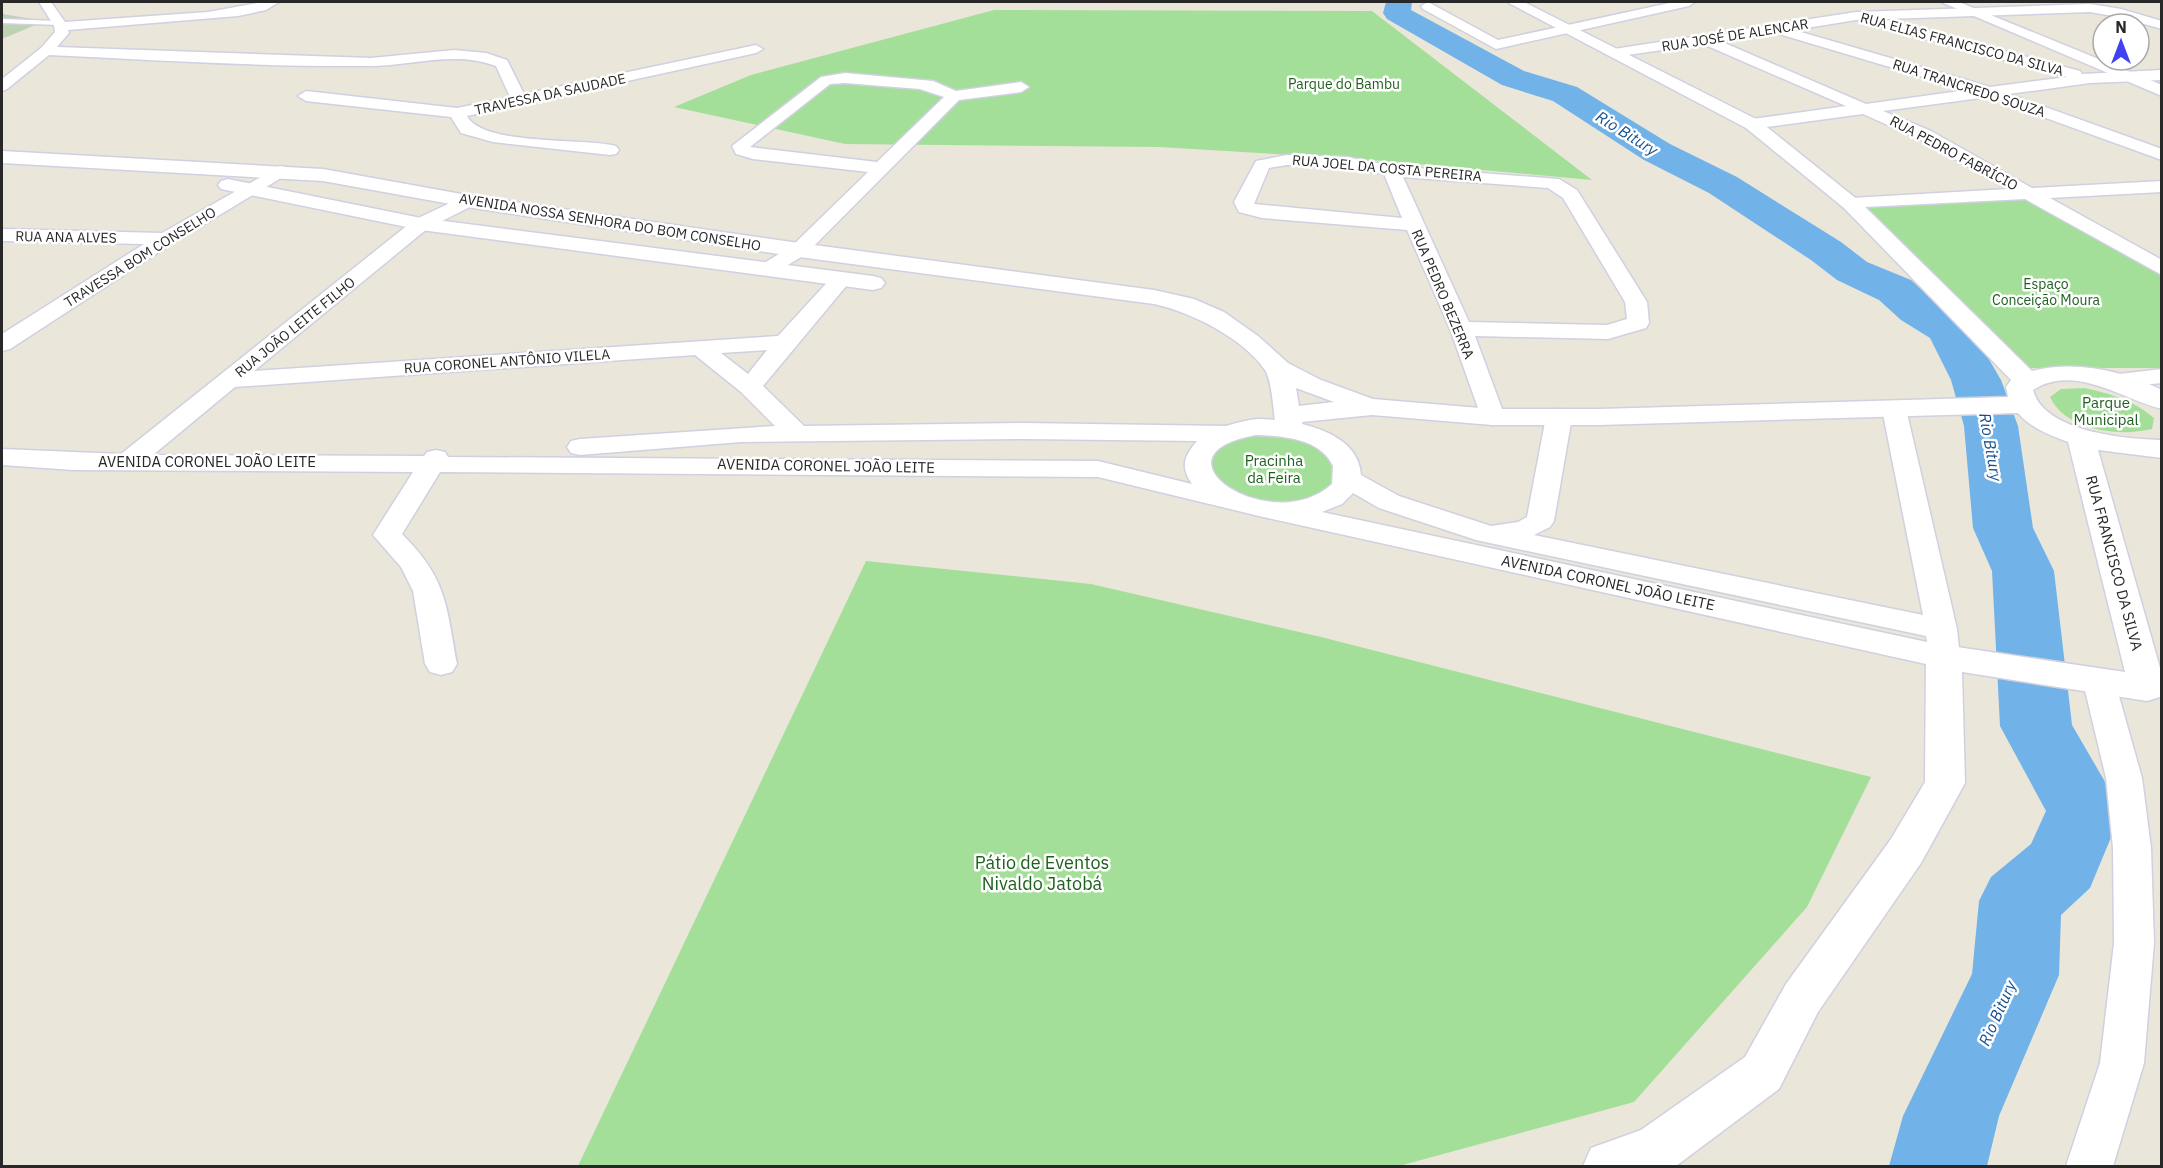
<svg xmlns="http://www.w3.org/2000/svg" width="2163" height="1168" viewBox="0 0 2163 1168" font-family="'IBM Plex Sans',sans-serif">
<rect width="100%" height="100%" fill="#eae6da"/>
<!-- green -->
<path fill="#a4df99" d="M994,10L1372,11L1592,180L1360,159L1159,147L845,144L674,107L751,75Z
M2031,197L2161,273V368H2015L1858,206Z
M2085,388C2111,394 2133,400 2154,418L2152,429C2120,437 2066,431 2050,397L2061,389Z
M1257,433C1293,435 1329,436 1341,476L1330,492L1306,503L1274,506L1241,499L1207,468C1215,440 1231,438 1257,433Z
M866,561L1091,584L1321,637L1871,777L1807,907L1634,1102L1399,1166H578Z"/>
<!-- cemetery -->
<path fill="#bcd3b2" d="M2,14L45,21L2,39Z"/>
<g fill="none" stroke-linecap="round" stroke-linejoin="round">
<!-- river -->
<path fill="#71b3e8" fill-rule="evenodd" d="M1386,2H1412L1411,10L1524,71L1577,87L1670,144L1737,177L1841,242L1867,262L1911,280L1933,300L1966,320L2001,380L2018,426L2033,528L2054,571L2072,725L2122,811L2090,888L2061,915L2059,975L1999,1116L1987,1166H1889L1903,1116L1972,974L1979,901L1991,877L2031,844L2046,811L2000,726L1992,571L1973,528L1964,426L1951,380L1930,338L1901,320L1879,300L1837,280L1811,260L1709,193L1644,160L1553,101L1502,85L1387,19L1383,13Z"/>
<defs>
<path id="service" d="M2,19L59,21L62,23L59,25L2,23Z"/>
<path id="minor" d="M39,2H51L65,22L208,12L263,2H279L266,10L238,16L68,30L69,33L57,47L371,58L454,50L486,53L507,60L524,94L756,45L763,49L756,53L467,116C482,146 584,138 616,146L619,150L616,154L610,155L493,142L461,133L451,117L306,101L298,96L306,91L457,108L510,97L496,66C454,50 412,66 369,66C263,67 156,60 49,55L7,89L2,91V79L41,48L55,32L54,26Z
M1428,2L1498,40L1674,2H1695L1689,6L1496,49L1423,9L1421,6Z
M2090,4L2121,9L2162,21V29L2119,17L2090,12L1856,20L1794,30L1990,87L2067,77L1881,27L1879,24L1886,20L1891,21L2080,71L2082,74L2162,70V80L2090,83L2009,94L2162,149V160L1988,97L1883,111L1931,131L2032,188L2162,181V192L2050,198L2162,260V275L2025,199L1844,208L1842,204L1851,198L2008,189L1919,139L1863,114L1752,129L1746,128L1744,124L1752,119L1846,106L1703,44L1614,57L1607,53L1614,49L1856,12ZM1778,32L1779,34L1967,90L1866,104L1720,41Z
M845,73L933,81L956,91L1021,82L1029,87L1021,92L959,100L806,254L773,274H759L756,270L759,266L792,246L868,172L753,159L736,154L732,146L821,77ZM845,83L920,89L944,97L877,162L750,147L830,84Z
M1287,155L1346,157L1392,166L1559,179L1577,190L1647,302L1649,323L1646,328L1608,339L1475,336L1505,417L1501,422L1492,425L1483,422L1450,329L1407,230L1262,218L1239,212L1234,202L1256,161ZM1287,165L1346,168L1384,174L1402,218L1254,204L1269,168ZM1403,177L1548,188L1563,198L1625,302L1627,319L1607,325L1469,322Z
M280,166L286,167L289,171L286,175L173,243L10,349L2,351V334L144,244L2,241V229L162,233Z
M467,195L476,201L474,205L428,228L254,371L778,336L834,275H848L852,279L763,386L804,426L1025,423L1226,426C1236,423 1247,420 1258,419C1293,419 1359,430 1361,475L1399,496L1491,526L1518,522L1527,517L1546,417L1550,412L1559,409L1568,412L1572,417L1554,521L1550,527L1534,535L1923,615L1882,409L1885,404L1894,402L1903,404L1906,409L1957,629L1960,657L1955,665L1944,668L1259,516L1098,477L440,472L402,534C447,579 446,604 457,664L452,672L441,675L430,672L425,664L413,591L401,567L373,535L413,472L73,470L2,465V449L121,454L414,220ZM767,350L748,374L721,353ZM695,355L741,392L775,426L580,439L571,441L567,447L571,453L580,455L741,442L1025,439L1197,441C1184,456 1180,467 1192,484L1098,461L448,457L445,452L436,450L427,452L424,456L153,455L235,387ZM1256,435C1283,436 1320,438 1333,466L1332,484C1272,539 1143,455 1256,435ZM1353,493L1379,508L1476,540L1926,636L1927,642L1322,512L1342,504Z
M2162,369V383L2110,388L2101,386L2098,381L2101,376Z
M2099,671L2111,674L2115,682L2142,778L2151,848L2154,943L2144,1063L2113,1166H2066L2100,1063L2114,943L2113,848L2106,778L2083,682L2087,674Z"/>
<path id="tertiary" d="M1507,2H1524L1758,120L1858,200L2032,371C2074,360 2123,370 2162,390V409C2122,399 2074,363 2033,390C2044,432 2125,439 2162,440V458L2098,450L2162,675L2160,697L2147,701L1962,672L1965,783L1921,863L1818,1012L1779,1089L1676,1166H1583L1591,1148L1641,1130L1745,1057L1786,984L1891,839L1925,782L1926,657L1932,649L1944,645L2125,672L2068,442C2049,435 2031,428 2018,413L1599,425H1492L1372,415L1302,422L1304,430L1300,436L1290,438L1280,436L1276,430C1274,416 1272,380 1265,370C1243,338 1191,312 1154,304L799,257L467,207L323,181L2,163V151L323,169L467,195L799,243L1154,290L1194,299L1224,312L1258,336L1288,363L1321,380L1373,399L1492,409H1599L2008,397L2006,387L2011,380L1844,208L1746,128ZM1296,388L1334,402L1299,406Z
M1941,2H1959L2162,85V96Z
M228,179L421,218L873,276L881,278L885,283L881,288L873,290L421,230L221,189L218,185L221,181Z"/>
</defs>
<!-- service casing -->
<use href="#service" stroke="#d0d0e1" stroke-width="3"/>
<!-- minor casing -->
<use href="#minor" stroke="#d0d0e1" stroke-width="3"/>
<!-- tertiary casing -->
<use href="#tertiary" stroke="#d0d0e1" stroke-width="3"/>
<!-- service -->
<use href="#service" fill="#fff" fill-rule="evenodd"/>
<!-- minor -->
<use href="#minor" fill="#fff" fill-rule="evenodd"/>
<!-- tertiary -->
<use href="#tertiary" fill="#fff" fill-rule="evenodd"/>
</g>
<g text-anchor="middle" stroke-width="5" stroke-linejoin="round" paint-order="stroke">
<!-- far-street labels -->
<g font-size="14" fill="#282828" stroke="#fff">
<text transform="translate(1735 35) rotate(-9)" y="5">RUA JOSÉ DE ALENCAR</text>
<text transform="translate(1962 44) rotate(15)" y="5">RUA ELIAS FRANCISCO DA SILVA</text>
<text transform="translate(1969 88) rotate(18)" y="5">RUA TRANCREDO SOUZA</text>
<text transform="translate(550 94) rotate(-12)" y="5">TRAVESSA DA SAUDADE</text>
<text transform="translate(1954 153) rotate(28)" y="5">RUA PEDRO FABRÍCIO</text>
<text transform="translate(1387 168) rotate(5)" y="5">RUA JOEL DA COSTA PEREIRA</text>
<text transform="translate(610 222) rotate(9)" y="5">AVENIDA NOSSA SENHORA DO BOM CONSELHO</text>
<text transform="translate(66 237) rotate(1)" y="5">RUA ANA ALVES</text>
<text transform="translate(140 257) rotate(-32)" y="5">TRAVESSA BOM CONSELHO</text>
<text transform="translate(1443 294) rotate(67)" y="5">RUA PEDRO BEZERRA</text>
<text transform="translate(295 327) rotate(-39)" y="5">RUA JOÃO LEITE FILHO</text>
<text transform="translate(507 361) rotate(-4)" y="5">RUA CORONEL ANTÔNIO VILELA</text>
</g>
<!-- far-park labels -->
<g font-size="14" fill="#1e611d" stroke="#fff">
<text x="1344" y="89">Parque do Bambu</text>
<text x="2046" y="289">Espaço<tspan x="2046" dy="16">Conceição Moura</tspan></text>
</g>
<!-- park labels -->
<g font-size="15" fill="#1e611d" stroke="#fff">
<text x="2106" y="408">Parque<tspan x="2106" dy="17">Municipal</tspan></text>
<text x="1274" y="466">Pracinha<tspan x="1274" dy="17">da Feira</tspan></text>
</g>
<!-- street labels -->
<g font-size="15" fill="#282828" stroke="#fff">
<text x="207" y="467">AVENIDA CORONEL JOÃO LEITE</text>
<text transform="translate(826 466) rotate(1)" y="5">AVENIDA CORONEL JOÃO LEITE</text>
<text transform="translate(2114 563) rotate(75)" y="5">RUA FRANCISCO DA SILVA</text>
<text transform="translate(1608 583) rotate(12)" y="5">AVENIDA CORONEL JOÃO LEITE</text>
</g>
<!-- water labels -->
<g font-size="16" font-style="italic" fill="#134f91" stroke="#fff">
<text transform="translate(1627 133) rotate(32)" y="6">Rio Bitury</text>
<text transform="translate(1991 447) rotate(80)" y="6">Rio Bitury</text>
<text transform="translate(1997 1013) rotate(-66)" y="6">Rio Bitury</text>
</g>
<!-- near-park labels -->
<g font-size="18" fill="#1e611d" stroke="#fff">
<text x="1042" y="869">Pátio de Eventos<tspan x="1042" dy="21">Nivaldo Jatobá</tspan></text>
</g>
</g>
<!-- border -->
<rect width="2163" height="1168" fill="none" stroke="#282828" stroke-width="6"/>
<!-- north arrow -->
<g transform="translate(2121 42)"><circle r="28" fill="#ffffff" stroke="#a9a9a9" stroke-width="1.5"/>
<path d="M0-4.5L10 22L0 15L-10 22Z" fill="#4042f1"/>
<text y="-9" font-size="16" font-weight="bold" text-anchor="middle" fill="#282828">N</text>
</g>
</svg>
